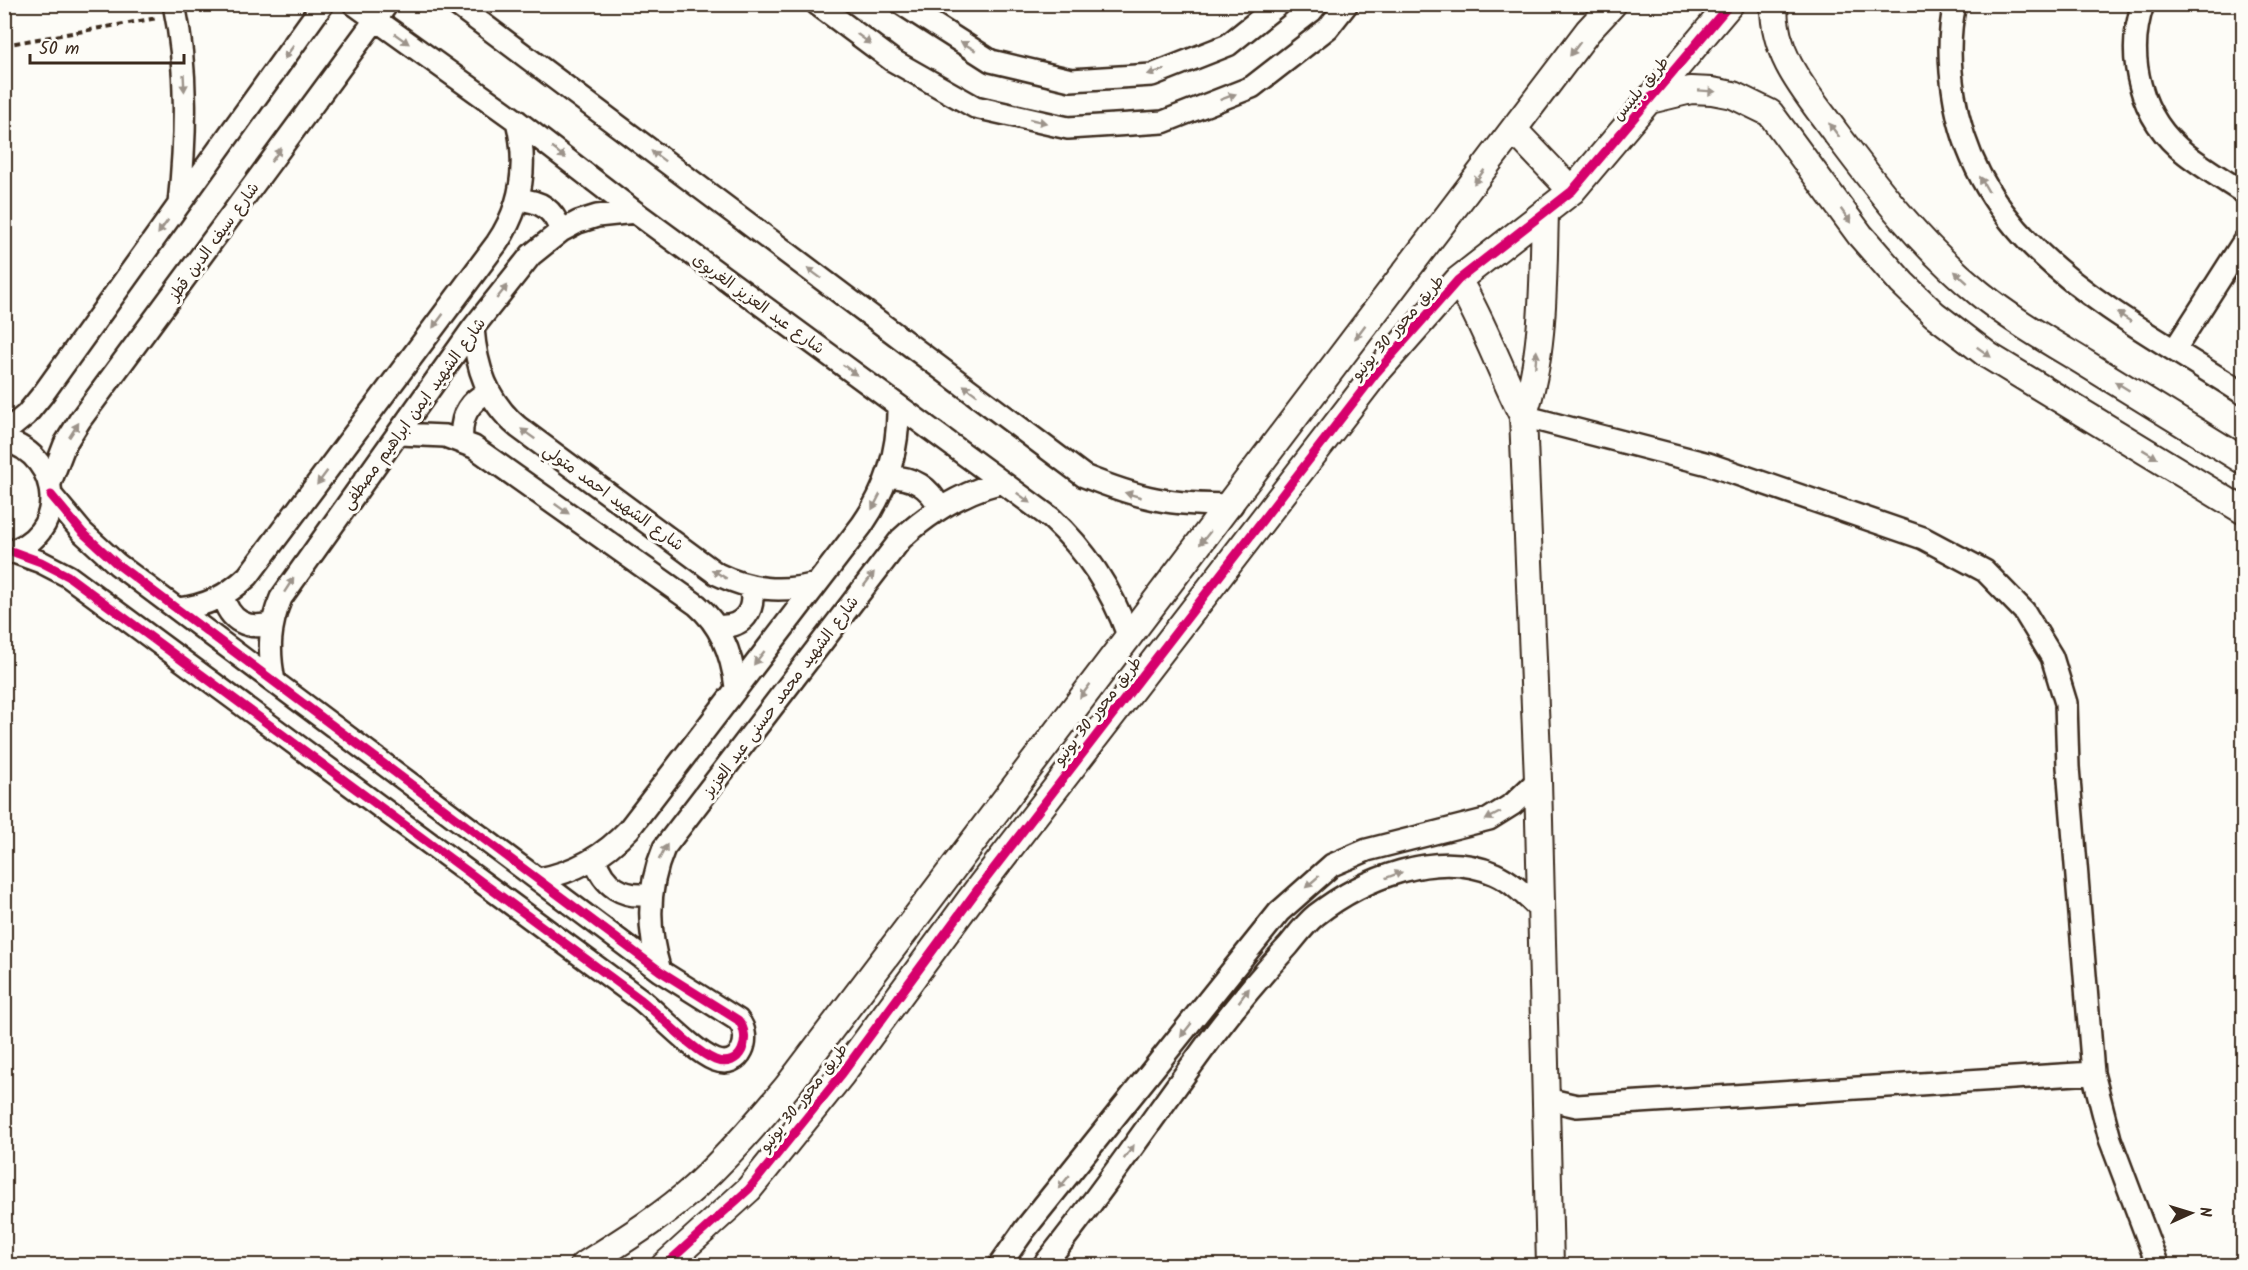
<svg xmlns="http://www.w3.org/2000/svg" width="2248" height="1270" viewBox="0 0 2248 1270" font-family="Kalam,'Playpen Sans Arabic',sans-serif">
<rect width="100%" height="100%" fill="#fdfcf7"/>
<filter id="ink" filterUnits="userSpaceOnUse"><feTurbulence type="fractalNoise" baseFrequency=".0167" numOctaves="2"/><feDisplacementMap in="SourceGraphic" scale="12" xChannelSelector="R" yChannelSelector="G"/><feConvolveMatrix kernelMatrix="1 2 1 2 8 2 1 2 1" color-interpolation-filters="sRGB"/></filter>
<g filter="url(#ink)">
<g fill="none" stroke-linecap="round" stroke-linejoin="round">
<defs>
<path id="minor" d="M174,4C188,70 186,137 179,204
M354,4L517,121L635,212L1051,518C1087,551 1111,588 1128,635
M456,4L1084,476C1141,499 1170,505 1232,505
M817,4L892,60L975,107L1068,128L1163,122L1252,87L1328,28L1347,4
M902,4L991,61L1071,80L1152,75L1228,45L1279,4
M1955,4C1948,34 1949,65 1954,95C1977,251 2125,316 2244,394
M2143,4C2125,57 2140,119 2186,154C2204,168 2224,180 2244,193
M519,200C541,200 554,211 561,231
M473,328C476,367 487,401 518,427L717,574C750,590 781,593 816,584
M2175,349L2244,241
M1523,416L1708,464L1923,538L1985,571L2024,611L2052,657L2066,703L2068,767L2093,1073L2110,1139L2158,1266
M4,433L26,415L43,394L323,4
M400,434L445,436L474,447L697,605C722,626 732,655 736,687
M4,440C65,457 68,538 5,553
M462,440C460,418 468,402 488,392
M887,477C912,476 929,486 940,508
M50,483L65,444L80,420L387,4
M11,551L41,562L68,576L640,999C660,1015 693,1051 715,1060C741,1070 753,1037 738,1020L660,971L117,564L82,532L51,495
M223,596C229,621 248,631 272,623
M178,609C206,606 227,596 248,576L497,243C522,206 528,165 517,121
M717,626C743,629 757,610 750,586
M274,681C268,651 269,626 281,598L473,328L531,255L561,231L578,222L597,216L635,212
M595,859C603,886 624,899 651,894
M539,879C576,872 604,856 629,829L862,525C887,489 899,450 898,406
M660,971C647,929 647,888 664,848L901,539C931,511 963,492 1002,482
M1546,1099L1577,1106L2093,1073
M999,1266L1025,1229L1279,912L1332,865L1367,850L1489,819L1513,804L1538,780
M1043,1266C1104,1191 1158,1110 1216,1032C1239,1002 1263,973 1289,945C1297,935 1306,923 1316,915C1362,879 1437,848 1495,874C1513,882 1527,897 1541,910"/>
<path id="tertiary" d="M1774,4C1773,57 1806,92 1835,132C1880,192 1920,245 1979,293C2012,320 2049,341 2085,363C2138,396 2191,428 2244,461
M1650,100L1691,90L1712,91L1733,95L1770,113L1860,235L1902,283L1934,314L1989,356L2244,511
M1514,130L1572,191
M1545,212C1543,277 1545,354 1523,416L1538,780L1550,1266
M1458,280C1484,323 1500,371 1523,416
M583,1266C622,1241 662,1217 696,1186C729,1155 758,1122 787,1087C1053,734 1322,384 1588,31L1613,4
M664,1266L749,1189L841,1075L978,889L1376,373L1458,280L1572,191L1730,4"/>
</defs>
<!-- minor casing -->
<use href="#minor" stroke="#3b2a1e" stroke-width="26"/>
<!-- tertiary casing -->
<use href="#tertiary" stroke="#3b2a1e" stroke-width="30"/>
<!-- path -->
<path stroke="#3b2a1e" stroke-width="4" stroke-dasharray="6 4.5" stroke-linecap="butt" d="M4,45L157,18"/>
<!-- minor -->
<use href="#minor" stroke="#fdfcf7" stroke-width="21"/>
<!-- tertiary -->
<use href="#tertiary" stroke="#fdfcf7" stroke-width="26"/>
<defs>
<path id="cycleway" d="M11,551L41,562L68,576L640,999C660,1015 693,1051 715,1060C741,1070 753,1037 738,1020L660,971L117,564L82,532L51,495
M664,1266L749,1189L841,1075L978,889L1376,373L1458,280L1572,191L1730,4"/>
</defs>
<!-- cycleway casing -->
<use href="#cycleway" stroke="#fdfcf7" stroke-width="13"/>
<!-- cycleway -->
<use href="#cycleway" stroke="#d6006c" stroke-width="9"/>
</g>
<!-- one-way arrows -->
<defs><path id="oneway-solid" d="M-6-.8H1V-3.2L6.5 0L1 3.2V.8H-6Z" transform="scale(1.5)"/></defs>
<g fill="#9c938a">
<use href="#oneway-solid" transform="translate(402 39) rotate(35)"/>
<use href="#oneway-solid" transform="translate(864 39) rotate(36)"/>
<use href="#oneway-solid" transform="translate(968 46) rotate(-149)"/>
<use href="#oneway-solid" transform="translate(1575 49) rotate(127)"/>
<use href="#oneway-solid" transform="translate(289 52) rotate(126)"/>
<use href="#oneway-solid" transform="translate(1156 72) rotate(164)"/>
<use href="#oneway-solid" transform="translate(184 83) rotate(87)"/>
<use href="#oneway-solid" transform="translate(1707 91) rotate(4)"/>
<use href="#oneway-solid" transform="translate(1228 97) rotate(-21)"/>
<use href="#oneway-solid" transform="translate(1038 121) rotate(13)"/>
<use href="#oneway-solid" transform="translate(1834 130) rotate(-127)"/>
<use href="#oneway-solid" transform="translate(559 153) rotate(38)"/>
<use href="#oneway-solid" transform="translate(276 155) rotate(-54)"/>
<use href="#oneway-solid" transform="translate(658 156) rotate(-143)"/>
<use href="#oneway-solid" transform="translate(1479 177) rotate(127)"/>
<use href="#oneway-solid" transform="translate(1984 184) rotate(-120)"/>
<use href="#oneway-solid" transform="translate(1846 216) rotate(54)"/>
<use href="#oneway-solid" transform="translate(163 227) rotate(126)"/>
<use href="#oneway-solid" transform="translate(814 273) rotate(-143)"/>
<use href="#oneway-solid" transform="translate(1961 277) rotate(-138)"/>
<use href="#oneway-solid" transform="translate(502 292) rotate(-51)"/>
<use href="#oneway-solid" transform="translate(2124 317) rotate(-147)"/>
<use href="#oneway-solid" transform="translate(438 321) rotate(127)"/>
<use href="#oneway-solid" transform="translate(1360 332) rotate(127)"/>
<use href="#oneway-solid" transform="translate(1984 352) rotate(36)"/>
<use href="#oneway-solid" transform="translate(1536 359) rotate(-85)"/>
<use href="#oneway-solid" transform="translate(850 370) rotate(36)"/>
<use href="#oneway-solid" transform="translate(2122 386) rotate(-148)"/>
<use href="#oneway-solid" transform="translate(970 390) rotate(-143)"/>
<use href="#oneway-solid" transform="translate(74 430) rotate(-57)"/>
<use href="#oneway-solid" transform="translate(528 434) rotate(-144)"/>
<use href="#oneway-solid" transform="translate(2150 454) rotate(31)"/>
<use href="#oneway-solid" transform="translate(322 478) rotate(127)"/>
<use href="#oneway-solid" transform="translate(1133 495) rotate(-164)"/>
<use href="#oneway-solid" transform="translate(1024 498) rotate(36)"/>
<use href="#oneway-solid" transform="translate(876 502) rotate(118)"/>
<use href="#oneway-solid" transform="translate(562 509) rotate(35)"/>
<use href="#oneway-solid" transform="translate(1205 538) rotate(129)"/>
<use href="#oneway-solid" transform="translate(719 574) rotate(-149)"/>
<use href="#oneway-solid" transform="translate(869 579) rotate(-53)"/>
<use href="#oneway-solid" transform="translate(289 585) rotate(-57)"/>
<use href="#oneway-solid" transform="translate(759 658) rotate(128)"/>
<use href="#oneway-solid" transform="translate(1085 691) rotate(127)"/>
<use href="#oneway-solid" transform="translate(1493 816) rotate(152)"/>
<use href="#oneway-solid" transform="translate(663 852) rotate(-62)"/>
<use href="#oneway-solid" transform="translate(1394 875) rotate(-20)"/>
<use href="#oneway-solid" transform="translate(1312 882) rotate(139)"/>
<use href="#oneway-solid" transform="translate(1244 995) rotate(-53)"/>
<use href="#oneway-solid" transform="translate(1186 1030) rotate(128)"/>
<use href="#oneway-solid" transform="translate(1129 1152) rotate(-54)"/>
<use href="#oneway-solid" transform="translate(1064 1182) rotate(130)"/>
</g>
</g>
<g text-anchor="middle" stroke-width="6" stroke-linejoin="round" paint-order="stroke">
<!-- street labels -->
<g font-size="16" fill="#3b2a1e" stroke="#fdfcf7">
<text transform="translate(1640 88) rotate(-50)" y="6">طريق بلبيس</text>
<text transform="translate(213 241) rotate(-54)" y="6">شارع سيف الدين قطز</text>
<text transform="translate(759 303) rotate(36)" y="6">شارع عبد العزيز الغربوى</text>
<text transform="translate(1397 327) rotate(-49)" y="6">طريق محور 30 يونيو</text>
<text transform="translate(413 413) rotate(-54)" y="6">شارع الشهيد ايمن ابراهيم مصطفى</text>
<text transform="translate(614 497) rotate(36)" y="6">شارع الشهيد احمد متولي</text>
<text transform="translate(780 696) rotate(-53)" y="6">شارع الشهيد محمد حسنى عبد العزيز</text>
<text transform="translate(1097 710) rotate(-52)" y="6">طريق محور 30 يونيو</text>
<text transform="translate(803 1097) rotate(-52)" y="6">طريق محور 30 يونيو</text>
</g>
</g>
<!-- margin -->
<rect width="2248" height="1270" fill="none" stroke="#fdfcf7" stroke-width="24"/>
<rect x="12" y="12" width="2224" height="1246" fill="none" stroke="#3b2a1e" stroke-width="2" filter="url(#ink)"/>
<!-- north arrow -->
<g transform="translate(2191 1213) rotate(86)" stroke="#fdfcf7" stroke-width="4.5" paint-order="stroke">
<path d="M0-4.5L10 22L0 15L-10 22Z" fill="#3b2a1e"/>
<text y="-9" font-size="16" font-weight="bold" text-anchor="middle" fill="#3b2a1e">N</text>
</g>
<!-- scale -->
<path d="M30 54v9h154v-9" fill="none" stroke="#3b2a1e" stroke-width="3"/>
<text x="39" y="54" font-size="18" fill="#3b2a1e" stroke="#fdfcf7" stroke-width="4.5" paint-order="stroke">50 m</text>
</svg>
